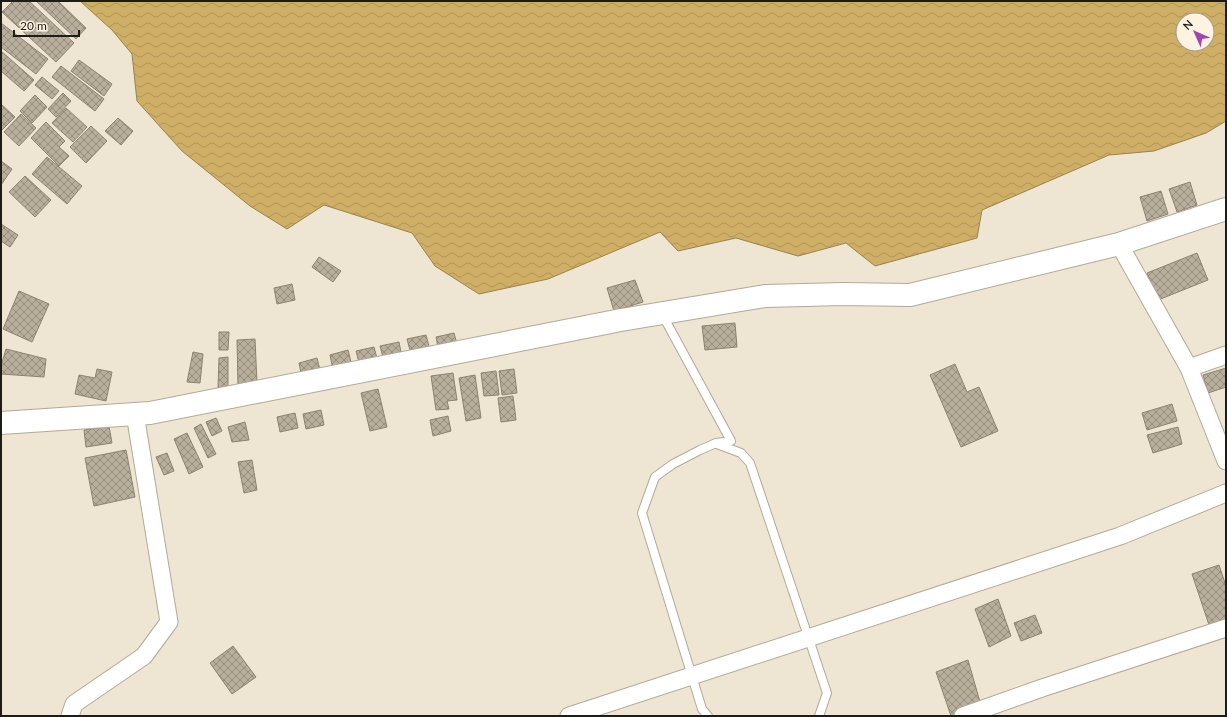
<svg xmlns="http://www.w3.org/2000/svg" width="1227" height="717" viewBox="0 0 1227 717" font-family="Lato,sans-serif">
<defs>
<pattern id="water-waves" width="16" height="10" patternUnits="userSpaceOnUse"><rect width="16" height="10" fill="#cfae66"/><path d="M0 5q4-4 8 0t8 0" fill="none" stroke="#b19558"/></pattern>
<pattern id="building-cross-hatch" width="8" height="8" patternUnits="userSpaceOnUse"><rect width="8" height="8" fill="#b7ae9c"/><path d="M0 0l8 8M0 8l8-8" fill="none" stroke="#948d7e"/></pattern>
</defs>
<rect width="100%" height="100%" fill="#eee5d2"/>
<!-- water -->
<path fill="url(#water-waves)" stroke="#9a824e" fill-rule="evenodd" d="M80,1H1226V121L1206,133L1154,151L1109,155L982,210L977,238L875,266L846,243L798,256L736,238L678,251L660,232L548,279L479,294L435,266L412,233L324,205L287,229L250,206L182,151L137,101L132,54L112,30ZM1183,20H1207V44H1183Z"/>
<!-- building -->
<path fill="url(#building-cross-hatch)" stroke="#8b8372" d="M13,1H29L74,43L56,62L2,12Z
M36,1H58L86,28L76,39Z
M1,23L48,59L36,74L1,47Z
M1,51L34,80L24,91L1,71Z
M79,60L112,84L104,96L71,71Z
M61,66L104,99L95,111L52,77Z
M42,77L59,91L52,99L35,85Z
M63,93L71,101L56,117L48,109Z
M35,95L47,107L32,123L20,111Z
M1,104L15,117L2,130L1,129Z
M66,108L87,127L73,142L52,123Z
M21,114L36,128L19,146L4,132Z
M118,118L133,131L121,145L105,131Z
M46,122L65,141L59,147L69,156L59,166L31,138Z
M91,126L107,141L86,163L70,147Z
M47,157L82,186L67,204L32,174Z
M1,161L12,169L1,185Z
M25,176L51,200L35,217L9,192Z
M1190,182L1197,205L1177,212L1169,189Z
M1161,191L1168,214L1147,221L1140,197Z
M1,224L18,235L10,247L1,241Z
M1197,253L1208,280L1158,300L1147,273Z
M319,257L341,271L333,282L312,267Z
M635,280L643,302L614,311L607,288Z
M292,284L295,300L277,304L274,288Z
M19,291L49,304L32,342L3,329Z
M735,323L737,347L705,350L702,326Z
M219,332H229L228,350H219Z
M454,333L458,348L439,352L436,337Z
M426,335L430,350L411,354L407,339Z
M255,339L257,383L238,387L237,340Z
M399,342L402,357L384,361L380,346Z
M374,347L378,362L360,366L356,351Z
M6,349L46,359L44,377L1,374V366Z
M348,350L352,366L333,370L330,355Z
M193,352L203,354L200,383L187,382Z
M228,357V388H218L219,358Z
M317,358L321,374L302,378L299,363Z
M955,364L967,392L979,387L998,431L961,447L930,375Z
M1226,368V387L1208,393L1203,375Z
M97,369L112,372L106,401L75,394L79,375L95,378Z
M514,369L517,393L502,395L499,371Z
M496,371L499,395L484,396L481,373Z
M453,373L457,400L447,401L449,409L436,410L431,376Z
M475,375L481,418L466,421L459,378Z
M378,389L387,427L370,431L361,393Z
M513,396L516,420L501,422L498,398Z
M1172,404L1177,421L1147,430L1142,413Z
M321,410L324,425L306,429L303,414Z
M295,413L298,428L280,432L277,417Z
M448,416L451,431L433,436L430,420Z
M216,418L222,431L212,436L206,422Z
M245,422L249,440L232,442L228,427Z
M201,424L216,454L208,458L194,428Z
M109,426L112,443L86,447L84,430Z
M1178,427L1182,444L1153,453L1147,435Z
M187,433L203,467L189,474L174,439Z
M126,450L135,497L94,506L85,458Z
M167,453L174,471L164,475L156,457Z
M252,460L257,490L244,493L238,462Z
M1219,565L1226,586V619L1209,625L1192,574Z
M998,599L1011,636L989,647L975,609Z
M1035,615L1042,633L1021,641L1014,623Z
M233,646L256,677L232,694L210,663Z
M968,660L982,709L962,716H951L936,672Z"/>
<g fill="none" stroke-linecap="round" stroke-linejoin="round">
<defs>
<path id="lane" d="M662,314L731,441L716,443L700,450L673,464L655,477L642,513L702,709L708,716
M717,444L741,453L750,463L827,693L819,716"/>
<path id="street" d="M1119,244L1189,368L1226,461
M1189,368L1226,355
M70,716L74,704L144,656L169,622L135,414
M569,716L1120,536L1226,493
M963,716L1042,688L1226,628"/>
<path id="secondary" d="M1,423L150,413L621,320L765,296L843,294L910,295L1119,244L1226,209"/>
</defs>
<!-- lane casing -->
<use href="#lane" stroke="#b2aa98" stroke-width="10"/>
<!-- street casing -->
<use href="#street" stroke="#b2aa98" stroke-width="19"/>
<!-- secondary casing -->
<use href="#secondary" stroke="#b2aa98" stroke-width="24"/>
<!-- lane -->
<use href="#lane" stroke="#fff" stroke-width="8"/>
<!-- street -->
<use href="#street" stroke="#fff" stroke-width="17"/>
<!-- secondary -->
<use href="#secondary" stroke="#fff" stroke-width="22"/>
</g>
<!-- border -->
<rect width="1227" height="717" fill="none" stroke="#1f1b15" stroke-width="4"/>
<!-- north arrow -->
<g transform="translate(1195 32) rotate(315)"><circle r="19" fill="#fcf3e0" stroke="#a49d8f"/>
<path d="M0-3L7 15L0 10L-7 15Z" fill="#9e45b1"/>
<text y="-6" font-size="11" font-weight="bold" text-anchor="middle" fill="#1f1b15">N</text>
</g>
<!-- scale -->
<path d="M14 30v6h65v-6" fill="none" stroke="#1f1b15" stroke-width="2"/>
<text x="20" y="30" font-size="12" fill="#1f1b15" stroke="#fcf3e0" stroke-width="3" paint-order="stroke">20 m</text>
</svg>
